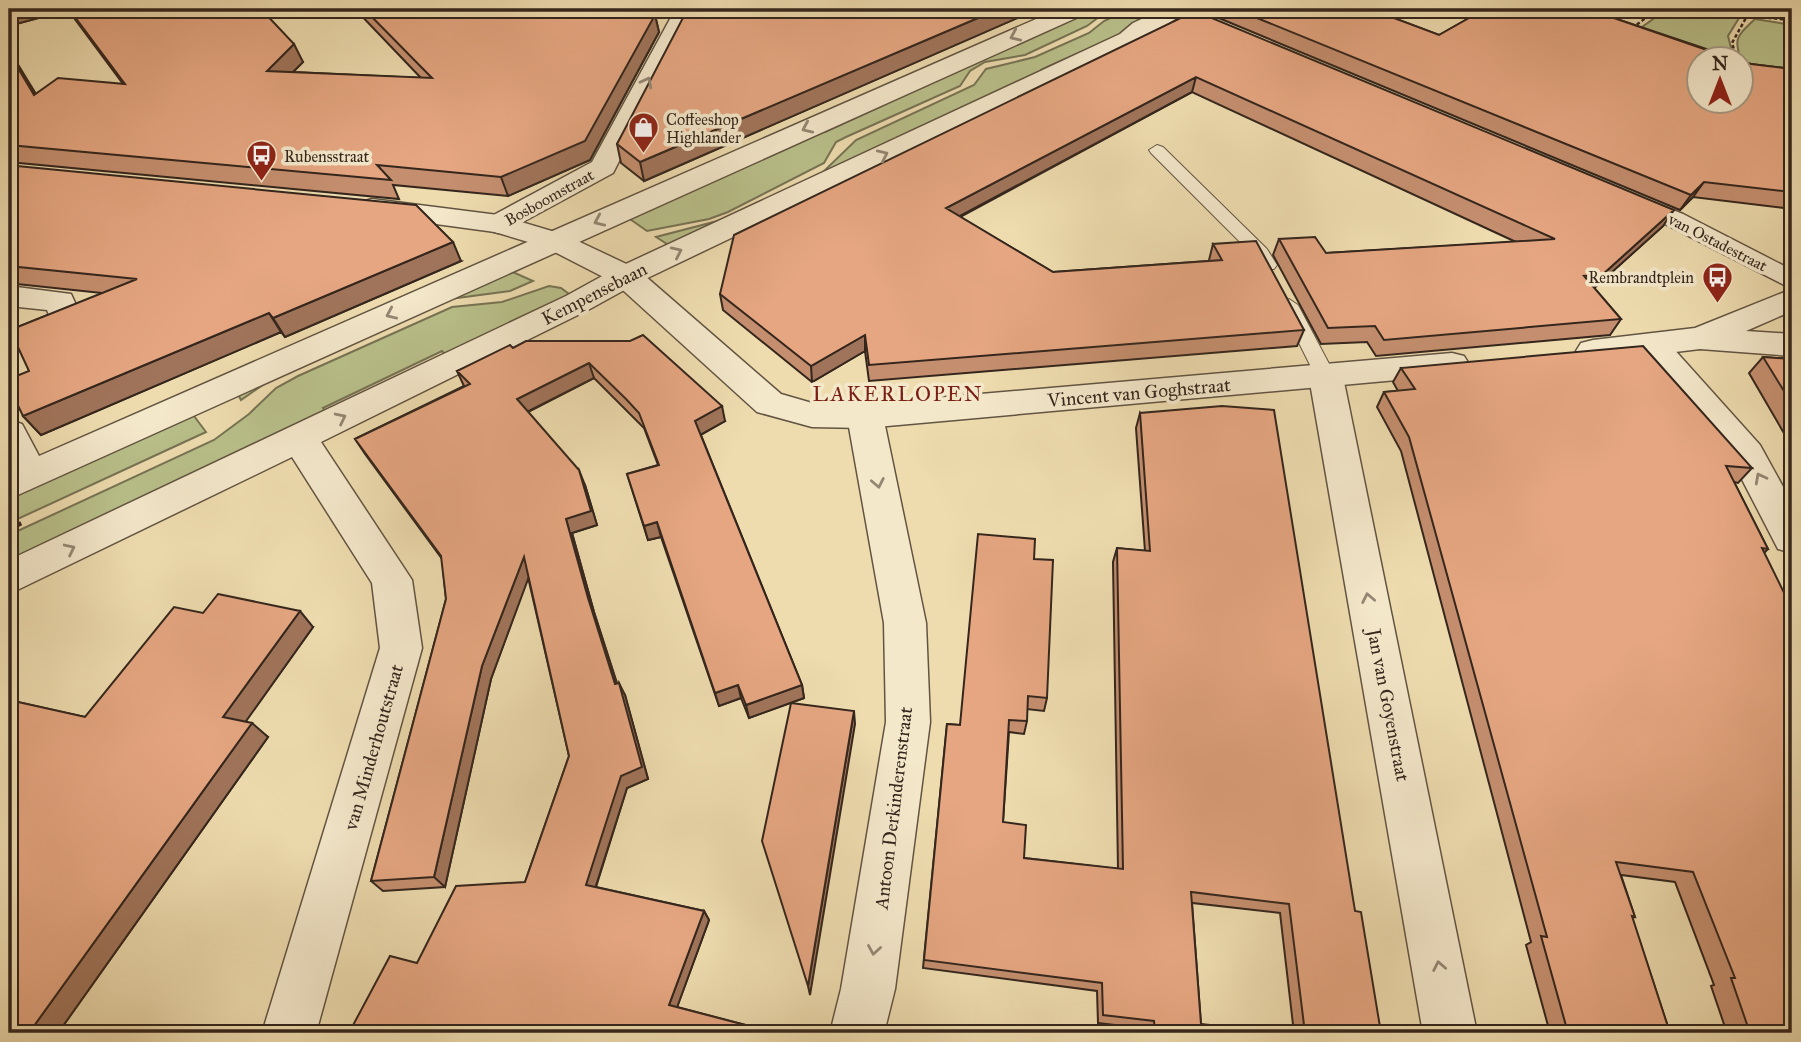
<svg xmlns="http://www.w3.org/2000/svg" width="1801" height="1042" viewBox="0 0 1801 1042" font-family="'IM FELL Great Primer',serif">
<rect width="100%" height="100%" fill="#eedcaf"/>
<filter id="stains"><feTurbulence type="fractalNoise" baseFrequency=".00286" numOctaves="4"/><feColorMatrix values="0 0 0 0 .2 0 0 0 0 .09 0 0 0 0 .02 0 0 0 .5 -.17"/></filter>
<radialGradient id="worn" r=".72"><stop offset=".6" stop-color="#630" stop-opacity="0"/><stop offset="1" stop-color="#630" stop-opacity=".3"/></radialGradient>
<!-- green -->
<path fill="#b9c08a" stroke="#767354" stroke-width="2" d="M1094,9L1117,10L1103,14L1087,26L1025,55L985,62L970,71L960,86L846,137L836,142L824,163L728,212L709,219L647,231L627,217L812,132H825L886,104L891,96Z
M1667,9C1690,9 1720,3 1739,18L1728,36L1734,59L1638,30Z
M1123,12L1143,21C1111,42 1076,53 1041,70L1039,76C996,96 953,111 909,132L905,139L675,249L656,237L729,218L818,177L856,140L974,85L986,69L1035,57L1089,33L1104,21Z
M1755,19L1792,25V71L1742,63C1734,38 1735,38 1755,19Z
M506,269L533,281L510,291L450,299L267,382L241,400L236,391Z
M549,286L561,288L573,297L448,357L442,351L323,408L327,414L9,566V535L214,440L249,414L276,388L298,376L452,307L502,302Z
M191,412L206,432L9,523V493Z"/>
<g fill="none" stroke-linecap="round" stroke-linejoin="round">
<defs>
<path id="service" d="M1157,145L1163,147L1267,249L1277,265L1274,269H1262L1254,256L1151,153L1149,150Z
M1289,299L1298,305L1336,377L1333,382H1319L1316,377L1280,305Z"/>
<path id="pedestrian" d="M1628,193L1683,214L1792,270V289L1665,224L1619,205L1616,200L1619,195Z"/>
<path id="minor" d="M699,9H730L727,14L687,28L613,173L508,230L498,233L488,230L483,224L488,218L592,162L670,19Z
M1059,9H1088L1085,14L9,499V420L22,424L39,456Z
M1163,9H1191L1136,44L637,283L588,310L321,442L412,580L422,648L316,1033H262L380,648L372,583L292,457L9,594V560L566,296L615,269L1120,34L1133,23Z
M9,286L71,294L83,320L78,327L9,354V331L49,315L47,310L9,306Z
M1651,334L1663,337L1760,445L1792,503V553L1778,549L1733,462L1639,353L1635,345L1639,337Z
M1326,365L1338,369L1343,377L1477,1033H1423L1309,377L1314,369Z
M865,404L877,407L883,416L926,623L930,722L895,989L884,1033H830L841,989L886,722L884,623L847,416L853,407Z"/>
<path id="tertiary" d="M372,199L498,215L565,235L637,269L781,394L812,403L865,404L1452,353L1464,356L1469,364L1464,372L1452,375L865,428L812,427L757,412L615,283L545,247L495,232L362,214L358,208L362,202Z
M1792,289V311L1746,331L1792,334V356L1700,349L1593,362L1581,359L1576,351L1581,343L1593,340L1695,328Z"/>
</defs>
<!-- service casing -->
<use href="#service" stroke="#625442" stroke-width="2"/>
<!-- pedestrian casing -->
<use href="#pedestrian" stroke="#625442" stroke-width="3"/>
<!-- minor casing -->
<use href="#minor" stroke="#625442" stroke-width="3"/>
<!-- tertiary casing -->
<use href="#tertiary" stroke="#625442" stroke-width="3"/>
<!-- path-far1 -->
<path stroke="#34261d" stroke-width="2.5" stroke-dasharray="3.5 2.5" stroke-linecap="butt" d="M1727,9L1747,16L1792,20
M1632,28L1658,9
M1737,60L1732,43L1747,16"/>
<!-- path -->
<path stroke="#34261d" stroke-width="4.5" stroke-dasharray="5 3.5" stroke-linecap="butt" d="M9,529L24,522"/>
<!-- service -->
<use href="#service" fill="#f4e8cb" fill-rule="evenodd"/>
<!-- pedestrian -->
<use href="#pedestrian" fill="#f4e8cb" fill-rule="evenodd"/>
<!-- minor -->
<use href="#minor" fill="#f4e8cb" fill-rule="evenodd"/>
<!-- tertiary -->
<use href="#tertiary" fill="#f4e8cb" fill-rule="evenodd"/>
</g>
<!-- wall -->
<path fill="#c58f6f" stroke="#34261d" stroke-width="2" d="M9,9H261L303,62L293,72L421,78L355,9L350,14L343,9H523L655,15L659,32L590,160L508,196L393,185L399,199L9,162V50L36,94L123,84L68,10L9,26Z
M531,9H692L676,14Z
M697,9H1038L644,181L621,163L617,144Z
M1215,9H1370L1439,35L1485,9H1618L1608,16L1751,64L1792,69V209L1693,197L1680,210L1214,16Z
M1195,11L1663,226L1594,288L1621,319L1610,335L1376,356L1367,342L1321,344L1273,255L1279,239L1326,253L1516,242L1192,92L960,217L1053,272L1209,261V260L1213,244L1304,330L1297,346L869,381L865,351L812,382L723,310L720,294Z
M9,171L461,261L285,337L281,332L41,435L23,416L29,371L102,293L17,284L11,278H9Z
M630,341L725,421L701,435L802,685L804,698L749,718L741,698L719,706L661,537L648,540L627,474L658,465L644,428L594,378L528,412L585,485L597,525L572,533L594,612L617,683L625,695L648,779L627,788L596,887L704,911L709,920L677,1007L776,1033H359L351,1029L417,963L525,882L569,756L528,577L491,679L445,887L383,891L371,881L446,599L442,559L365,454L355,439L464,386L457,371L513,348Z
M1763,357L1792,359V447L1749,373Z
M1401,368L1752,468L1738,483L1734,482L1768,549L1764,553L1792,1033H1727L1711,986L1714,985L1675,882L1621,875L1635,917L1632,918L1670,1033H1550L1526,945L1531,942L1401,451L1377,407L1384,392L1398,391L1393,382Z
M1140,413L1355,911L1381,1033H1294L1280,913L1192,903L1201,1024L1227,1033H1148V1029L1098,1023L1097,991L923,968L947,724L960,725L1034,559L1047,698L1044,711L1027,709V721L1024,734L1009,732L1003,822L1024,858L1118,869L1113,562L1117,548L1145,551L1136,428Z
M203,613L313,627L245,722L268,737L58,1033H39L9,1025V700L85,717Z"/>
<!-- shaded-wall -->
<path fill="#a0745a" stroke="#34261d" stroke-width="2" d="M9,9H67L68,10L9,26Z
M348,9H355L350,14Z
M675,9H692L676,14Z
M999,9H1038L644,181L640,162Z
M1605,9H1618L1591,27L1599,13Z
M655,15L659,32L590,160L508,196L501,177Z
M294,44L303,62L276,89L267,71Z
M9,50L47,113L34,95L9,53Z
M1196,77L1192,92L945,224L946,208Z
M1704,182L1693,197L1680,210L1691,195Z
M1674,210L1663,226L1591,291L1602,275Z
M453,242L461,261L285,337L273,318Z
M269,313L281,332L41,435L23,416Z
M865,335V351L812,382L811,366Z
M589,363L594,378L523,414L517,399Z
M722,406L725,421L698,436L695,421Z
M579,470L585,485L597,525L572,533L594,612L621,697L615,684L588,598L566,519Z
M657,522L661,537L648,540L644,526Z
M524,557L531,571L491,679L445,887L434,877L482,666Z
M300,611L313,627L239,731L223,717Z
M619,683L625,695L648,779L627,788L593,895L586,885Z
M738,685L741,698L719,706L715,693Z
M802,685L804,698L749,718L746,705Z
M854,711L855,724L810,995L808,986Z
M252,723L268,737L58,1033H42L31,1030Z
M704,911L709,920L675,1013L669,1005Z"/>
<!-- building -->
<path fill="#e5a681" stroke="#34261d" stroke-width="2" d="M69,9H261L294,44L267,71L432,78L364,9H523L655,15L585,141L501,177L377,165L391,180L9,145V53L34,95L58,78L125,84Z
M697,9H999L640,162L617,144L686,12Z
M1235,9H1370L1439,35L1485,9H1605L1599,13L1736,60H1699V102H1741V61L1751,64L1792,69V192L1704,182L1691,195Z
M1195,11L1674,210L1602,275L1584,276L1621,319L1384,340L1375,326L1328,328L1279,239L1315,237L1326,253L1555,239L1196,77L946,208L1053,272L1222,260L1213,244L1256,241L1304,330L869,365L865,335L811,366L720,294L734,235Z
M17,166L416,205L453,242L273,318L269,313L23,416L9,387V379L29,371L10,330L137,279L9,266V171Z
M643,335L722,406L695,421L802,685L746,705L738,685L715,693L657,522L644,526L627,474L659,465L639,413L626,399L589,363L517,399L579,470L591,511L566,519L588,598L615,684L619,683L642,767L621,776L586,885L704,911L669,1005L776,1033H366L351,1029L390,956L417,963L456,886L525,882L569,756L524,557L482,666L434,877L371,881L446,599L441,556L355,439L470,384L457,371L510,345L513,348L526,341H630Z
M1643,346L1752,468L1726,466L1768,549L1762,548L1792,609V1033H1750L1731,978H1735L1693,872L1616,862L1635,917L1632,916L1670,1033H1568L1541,936L1547,937L1409,437L1384,392L1415,389L1401,368Z
M1763,357L1792,359V404Z
M1222,406L1274,410L1355,911L1361,912L1381,1033H1305L1289,904L1191,892L1201,1024L1227,1027V1033H1155L1154,1021L1103,1015L1102,983L924,960L947,724L960,725L978,534L1035,539L1034,559L1053,560L1047,698L1028,696L1027,721L1009,720L1003,822L1026,825L1024,858L1123,869L1117,548L1150,551L1140,413Z
M218,594L300,611L223,717L252,723L31,1030L9,1023V700L85,717L174,607L203,613Z
M791,703L854,711L808,986L762,841Z"/>
<!-- one-way arrows -->
<defs><path id="oneway-chevron" d="M-2-3.5L2.5 0L-2 3.5" fill="none" stroke-width="1.6" stroke-linecap="round" stroke-linejoin="round" transform="scale(1.75)"/></defs>
<g stroke="#948774">
<use href="#oneway-chevron" transform="translate(1015 36) rotate(156)"/>
<use href="#oneway-chevron" transform="translate(647 82) rotate(-62)"/>
<use href="#oneway-chevron" transform="translate(807 128) rotate(156)"/>
<use href="#oneway-chevron" transform="translate(883 155) rotate(-25)"/>
<use href="#oneway-chevron" transform="translate(599 221) rotate(156)"/>
<use href="#oneway-chevron" transform="translate(677 252) rotate(-25)"/>
<use href="#oneway-chevron" transform="translate(391 314) rotate(156)"/>
<use href="#oneway-chevron" transform="translate(341 418) rotate(-26)"/>
<use href="#oneway-chevron" transform="translate(1760 478) rotate(-118)"/>
<use href="#oneway-chevron" transform="translate(878 483) rotate(79)"/>
<use href="#oneway-chevron" transform="translate(70 549) rotate(-26)"/>
<use href="#oneway-chevron" transform="translate(1368 598) rotate(-101)"/>
<use href="#oneway-chevron" transform="translate(874 950) rotate(99)"/>
<use href="#oneway-chevron" transform="translate(1439 966) rotate(-101)"/>
</g>
<!-- icons -->
<defs>
<symbol id="shop-pin" viewBox="-11 -11 22 30"><path d="M0 17L-7.5 6A9.5 9.5 0 1 1 7.5 6Z" fill="#8f2418" stroke="#f4e8cb"/><path d="M-5-2.5h2.3a2.7 3.5 0 0 1 5.4 0H5L5.5 6h-11ZM-1.5-2.5h3a1.5 2.3 0 0 0-3 0Z" fill="#fff"/></symbol>
<symbol id="bus-pin" viewBox="-11 -11 22 30"><path d="M0 17L-7.5 6A9.5 9.5 0 1 1 7.5 6Z" fill="#8f2418" stroke="#f4e8cb"/><path d="M-5-6H5V4H4V6H2V4H-2V6H-4V4H-5ZM-3.5-4V0h7V-4ZM-3.5 1.2v1.5H-2V1.2ZM2 1.2v1.5H3.5V1.2Z" fill="#fff"/></symbol>
</defs>
<g fill-rule="evenodd">
<use href="#shop-pin" x="626" y="110" width="35" height="47"/>
<use href="#bus-pin" x="244" y="138" width="35" height="47"/>
<use href="#bus-pin" x="1700" y="260" width="35" height="47"/>
</g>
<g text-anchor="middle" stroke-width="7" stroke-linejoin="round" paint-order="stroke">
<!-- far-poi labels -->
<g font-size="16" fill="#34261d" stroke="#f4e8cb" text-anchor="start">
<text x="666" y="125">Coffeeshop<tspan x="666" dy="18">Highlander</tspan></text>
<text x="284" y="162">Rubensstraat</text>
<text x="1694" y="283" text-anchor="end">Rembrandtplein</text>
</g>
<!-- far-street labels -->
<g font-size="16" fill="#34261d" stroke="#f4e8cb">
<text transform="translate(549 197) rotate(-29)" y="6">Bosboomstraat</text>
<text transform="translate(1718 242) rotate(27)" y="6">van Ostadestraat</text>
</g>
<!-- street labels -->
<g font-size="19" fill="#34261d" stroke="#f4e8cb">
<text transform="translate(594 293) rotate(-27)" y="7">Kempensebaan</text>
<text transform="translate(1139 392) rotate(-5)" y="7">Vincent van Goghstraat</text>
<text transform="translate(1389 705) rotate(79)" y="7">Jan van Goyenstraat</text>
<text transform="translate(373 747) rotate(-74)" y="7">van Minderhoutstraat</text>
<text transform="translate(893 808) rotate(-83)" y="7">Antoon Derkinderenstraat</text>
</g>
<!-- neighbourhood labels -->
<g font-size="21" letter-spacing="2" fill="#7a1f14" stroke="#f4e8cb">
<text x="898" y="401">LAKERLOPEN</text>
</g>
</g>
<!-- margin -->
<rect width="1801" height="1042" fill="none" stroke="#eedcaf" stroke-width="35"/>
<rect x="10" y="10" width="1780" height="1021" fill="none" stroke="#34261d" stroke-width="3.5"/>
<rect x="18" y="18" width="1766" height="1007" fill="none" stroke="#34261d" stroke-width="2"/>
<!-- north arrow -->
<g transform="translate(1720 80)"><circle r="33" fill="#f4e8cb" stroke="#a79a85" stroke-width="2"/>
<path d="M0-5L12 26L0 18L-12 26Z" fill="#8f2418"/>
<text y="-10" font-size="19" font-weight="bold" text-anchor="middle" fill="#34261d">N</text>
</g>
<rect width="100%" height="100%" filter="url(#stains)"/>
<rect width="100%" height="100%" fill="url(#worn)"/>
</svg>
